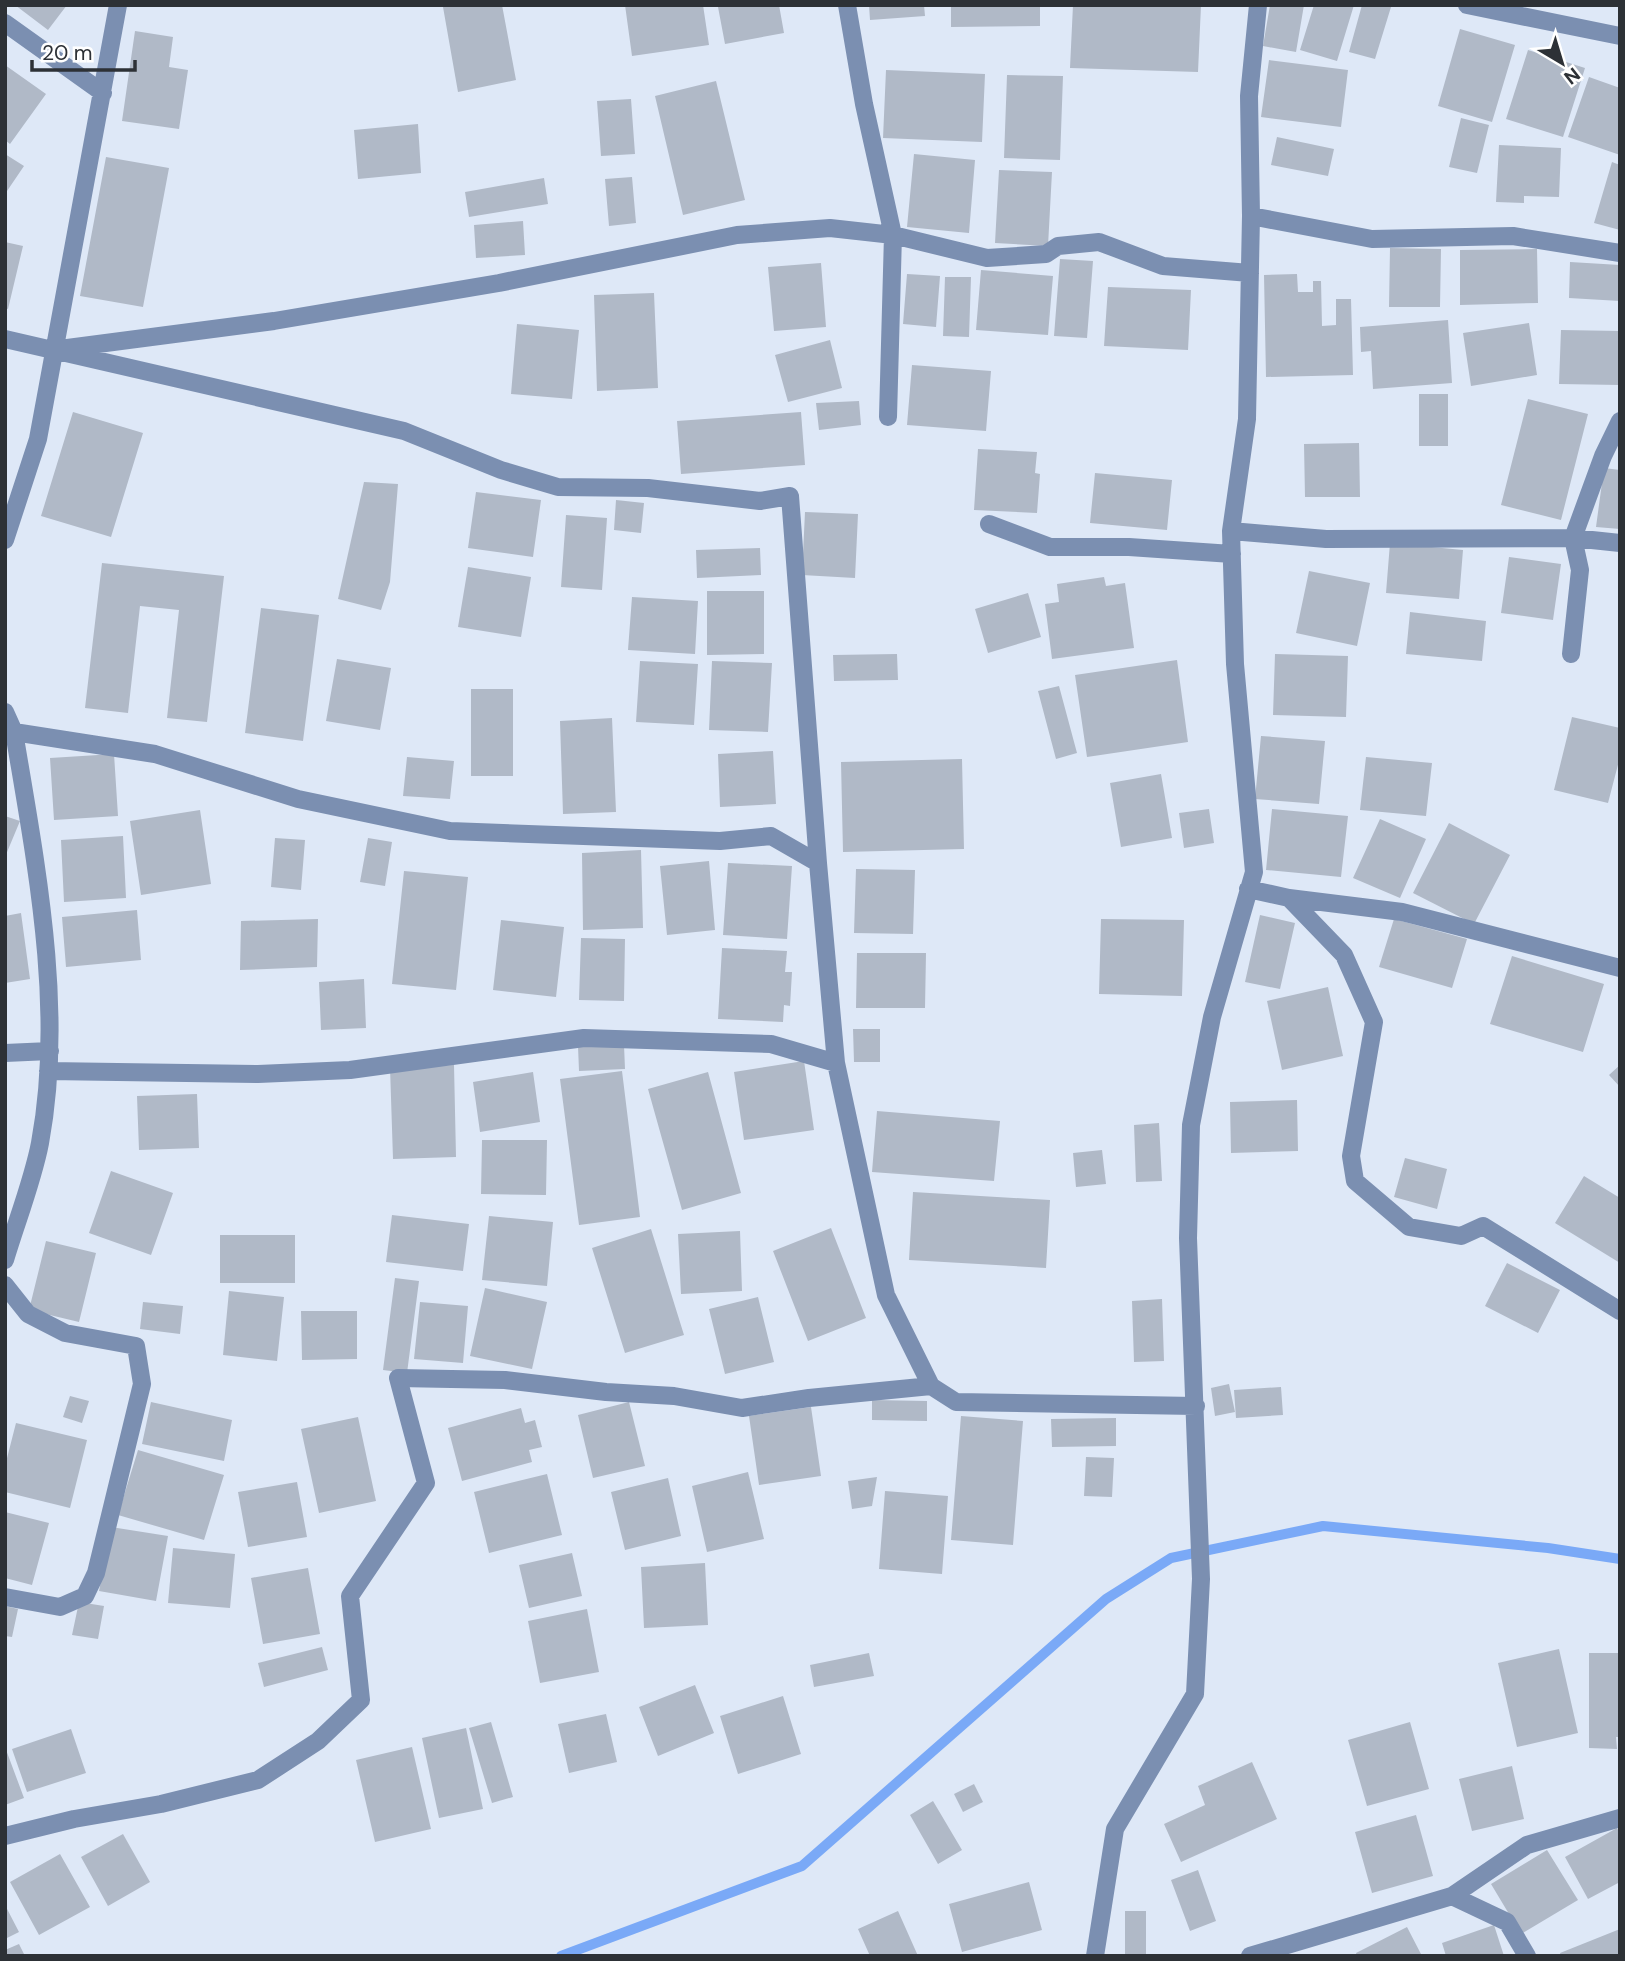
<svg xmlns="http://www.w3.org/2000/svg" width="1625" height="1961" viewBox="0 0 1625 1961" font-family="'DM Sans',sans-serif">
<rect width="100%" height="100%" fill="#dee8f7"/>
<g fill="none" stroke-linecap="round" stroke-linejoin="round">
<!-- stream -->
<path stroke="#7aa9f7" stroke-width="10" d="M561,1956L802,1866L1106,1599L1171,1558L1323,1526L1548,1548L1620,1559"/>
</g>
<!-- building -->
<path fill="#b0b9c7" d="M15,5H67L48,30Z
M451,5H502L516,80L458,92L443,7Z
M625,5H703L709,45L632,56Z
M726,5H779L784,33L725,44L718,7Z
M869,5H924L925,16L870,20Z
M951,5H1040V26L951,27Z
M1073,5H1201L1198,72L1070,68Z
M1270,5H1304L1296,52L1263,46Z
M1314,5H1354L1337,61L1300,50Z
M1362,5L1391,7L1375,59L1349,52Z
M1460,29L1515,45L1492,122L1438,106Z
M135,31L173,37L169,67L188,70L179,129L122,121Z
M1528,50L1585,68L1563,137L1506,119Z
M1269,60L1348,70L1341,127L1261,117Z
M5,65L46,94L10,144L5,140Z
M886,70L985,74L982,142L883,138Z
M1007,75L1063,76L1060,160L1004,158Z
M1589,77L1620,88V155L1568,137Z
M716,81L745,200L683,215L655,96Z
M631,99L635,154L601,156L597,101Z
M1461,118L1489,125L1477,173L1449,167Z
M418,124L421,173L358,179L354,130Z
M1277,137L1334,149L1328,176L1271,165Z
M1499,145L1561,148L1559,197L1524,196V203L1496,202Z
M5,154L24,166L5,194Z
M914,154L975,160L969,233L907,227Z
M106,157L169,168L143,307L80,296Z
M1612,162L1620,165V230L1594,223Z
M999,170L1052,172L1048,246L995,243Z
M632,177L636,223L609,226L605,179Z
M544,178L548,204L469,217L465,192Z
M523,221L525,255L476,258L474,225Z
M5,242L23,246L8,309L5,308Z
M1390,248L1441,249L1440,307H1389Z
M1537,249L1538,303L1460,305V250Z
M1060,259L1093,261L1087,338L1054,336Z
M1570,262L1620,265V301L1569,298Z
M821,263L826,327L774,331L768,267Z
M981,270L1053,276L1048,335L976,330Z
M907,274L940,276L936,327L903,324Z
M1297,274L1298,292H1313V281H1321L1322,326L1336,325V299H1351L1353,375L1266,377L1264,275Z
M945,277H971L969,337L943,336Z
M1108,287L1191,290L1188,350L1104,346Z
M654,293L658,388L597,391L594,295Z
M1448,320L1452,383L1373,389L1371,351L1361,352L1360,327Z
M1529,323L1537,375L1471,386L1463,333Z
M517,324L579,330L572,399L511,394Z
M1561,330L1620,331V385L1559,384Z
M830,340L842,388L788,402L775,355Z
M912,365L991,371L986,431L907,425Z
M1419,394H1448V446H1419Z
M1528,399L1588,414L1561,520L1501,505Z
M859,401L861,425L819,430L816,403Z
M73,412L143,433L111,537L41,516Z
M801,412L805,465L681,474L677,421Z
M1359,443L1360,497H1305L1304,444Z
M978,449L1037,452L1035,473L1040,474L1037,513L974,510Z
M1604,468L1620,470V529L1596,527Z
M1095,473L1172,480L1167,530L1090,523Z
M364,482L398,484L390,582L381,610L338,599Z
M476,492L541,500L533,557L468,548Z
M616,500L644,503L641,533L614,530Z
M805,512L858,514L855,578L802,575Z
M566,515L607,518L602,590L561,587Z
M1390,543L1463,550L1459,599L1386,593Z
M760,548L761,575L697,578L696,550Z
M1509,557L1561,564L1553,620L1501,613Z
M102,563L224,576L207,722L167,718L179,610L140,606L128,713L85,708Z
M468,567L531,577L521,637L458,627Z
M1309,571L1370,583L1357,646L1296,633Z
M1104,577L1106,586L1125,583L1134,648L1052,659L1045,604L1059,602L1057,584Z
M707,591H764V654L707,655Z
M1028,593L1041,637L988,653L975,609Z
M632,597L698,601L695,654L628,650Z
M261,608L319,615L303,741L245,733Z
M1410,612L1486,621L1482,661L1406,654Z
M897,654L898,680L834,681L833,655Z
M1275,654L1348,656L1346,717L1273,715Z
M337,659L391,668L380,730L326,721Z
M1177,660L1188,742L1087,757L1075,675Z
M640,661L698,664L694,725L636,722Z
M712,661L772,663L768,732L709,730Z
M1059,686L1077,753L1056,759L1038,691Z
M471,689H513V776H471Z
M1572,717L1620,728V757L1608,803L1554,790Z
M612,718L616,812L563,814L560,721Z
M1261,736L1325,741L1319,804L1255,799Z
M773,751L776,804L720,807L718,754Z
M114,754L118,816L54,820L50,758Z
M407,757L454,761L450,799L403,796Z
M1366,757L1432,763L1426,816L1360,810Z
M962,759L964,849L843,852L841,762Z
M1161,774L1172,838L1121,847L1110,783Z
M1209,809L1214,843L1184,848L1179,813Z
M1272,809L1348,816L1341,877L1266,870Z
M200,810L211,884L141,895L130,821Z
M5,816L20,821L5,857Z
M1380,819L1426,839L1400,898L1353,878Z
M1449,823L1510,855L1474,924L1413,893Z
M123,836L126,898L64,902L61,840Z
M275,838L305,840L301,890L271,887Z
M368,838L392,842L385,886L360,882Z
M641,850L643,928L583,930L582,853Z
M709,861L715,930L667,935L660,866Z
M728,863L792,866L787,939L723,935Z
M856,869L915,870L913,934L854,933Z
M404,871L468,877L456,990L392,984Z
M137,910L141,960L66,967L62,917Z
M21,913L30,979L5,983V916Z
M1260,915L1295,923L1280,989L1245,982Z
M318,919L317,967L240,970L241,921Z
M1101,919L1184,920L1182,996L1099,994Z
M1394,919L1467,939L1452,988L1379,967Z
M501,920L564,927L556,997L493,990Z
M581,938L625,939L624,1001L579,1000Z
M722,948L787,951L785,972H792L790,1006L784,1005L783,1022L718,1019Z
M857,953H926L925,1008H856Z
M1512,956L1604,984L1583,1052L1490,1024Z
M364,979L366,1028L321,1030L319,982Z
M1328,987L1343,1056L1282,1070L1267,1001Z
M853,1029H880V1062H854Z
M624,1045L625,1069L579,1071L578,1046Z
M804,1061L814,1130L744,1140L734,1072Z
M454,1065L456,1157L393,1159L390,1067Z
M1620,1065V1087L1609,1075Z
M622,1071L640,1217L579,1225L560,1079Z
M533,1072L540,1122L480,1132L473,1082Z
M708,1072L741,1193L682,1210L648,1089Z
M197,1094L199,1148L139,1150L137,1096Z
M1297,1100L1298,1151L1231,1153L1230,1102Z
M877,1111L1000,1121L994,1181L872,1172Z
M1159,1123L1162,1181L1136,1182L1134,1125Z
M482,1140H547L546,1195L481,1194Z
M1102,1150L1106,1184L1076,1187L1073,1153Z
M1405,1158L1447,1169L1437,1209L1394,1197Z
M111,1171L173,1193L151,1255L89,1233Z
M1584,1176L1620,1198V1263L1555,1223Z
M913,1192L1050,1200L1046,1268L909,1260Z
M392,1215L469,1224L463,1271L386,1262Z
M489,1216L553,1222L547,1286L482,1280Z
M831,1228L866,1318L808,1341L773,1251Z
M651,1229L684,1335L625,1353L592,1248Z
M740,1231L742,1291L681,1294L678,1234Z
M220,1235H295V1283H220Z
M46,1241L96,1253L79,1322L29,1310Z
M1507,1263L1560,1290L1538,1333L1485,1306Z
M395,1278L419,1281L407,1373L383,1370Z
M485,1288L547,1302L532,1369L470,1356Z
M229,1291L284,1297L277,1361L223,1355Z
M758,1297L774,1362L725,1374L709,1309Z
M1162,1299L1164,1361L1134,1362L1132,1301Z
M143,1302L183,1306L180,1334L140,1329Z
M420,1302L468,1306L463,1363L414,1359Z
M301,1311H357V1359L302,1360Z
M1229,1384L1235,1412L1215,1416L1211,1388Z
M1281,1387L1283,1415L1236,1418L1234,1390Z
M70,1396L89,1401L82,1423L63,1417Z
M872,1400L927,1401V1421L872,1420Z
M151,1402L232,1420L224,1461L142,1444Z
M629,1402L645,1466L593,1478L578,1415Z
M811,1407L821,1476L759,1485L749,1416Z
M521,1408L525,1423L535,1420L542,1447L529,1450L532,1462L462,1481L448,1428Z
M961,1416L1023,1421L1013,1545L951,1540Z
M358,1417L376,1501L319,1513L301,1429Z
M1116,1418V1446L1052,1447L1051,1419Z
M16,1423L87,1440L70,1508L5,1492V1466Z
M138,1450L224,1475L204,1540L118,1515Z
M1086,1457L1114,1458L1112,1497L1084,1496Z
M748,1472L764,1539L707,1552L692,1486Z
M547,1474L562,1535L489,1553L474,1492Z
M877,1477L872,1506L852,1509L848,1481Z
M668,1478L681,1536L625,1550L611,1492Z
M297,1482L307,1537L248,1547L238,1492Z
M885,1491L948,1496L942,1574L879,1569Z
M5,1512L49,1523L32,1585L5,1578Z
M111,1527L168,1536L156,1601L99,1591Z
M173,1548L235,1554L230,1608L168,1603Z
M572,1553L582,1596L529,1608L519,1565Z
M705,1563L708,1625L644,1628L641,1567Z
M308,1568L320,1634L263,1644L251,1578Z
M79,1602L104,1606L98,1639L72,1635Z
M5,1606L18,1609L12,1637L5,1636Z
M587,1609L599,1672L540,1683L528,1621Z
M322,1647L328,1670L264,1687L258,1663Z
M1559,1649L1578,1733L1517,1747L1498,1663Z
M869,1653L874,1676L814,1687L810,1665Z
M1589,1653H1620V1737H1616L1617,1749L1589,1748Z
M695,1685L714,1733L658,1756L639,1707Z
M783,1696L801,1754L738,1774L720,1716Z
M606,1714L617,1762L569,1773L558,1724Z
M491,1722L513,1797L492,1803L469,1728Z
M1410,1722L1429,1789L1367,1806L1348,1740Z
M466,1728L483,1809L439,1818L422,1738Z
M71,1729L86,1773L27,1792L12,1749Z
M5,1747L24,1798L5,1805Z
M412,1747L431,1829L375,1842L356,1760Z
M1252,1762L1277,1819L1181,1862L1164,1824L1205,1805L1198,1786Z
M1512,1766L1524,1819L1472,1831L1459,1779Z
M974,1784L983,1802L963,1812L954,1794Z
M933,1801L962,1850L938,1864L910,1815Z
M1416,1815L1433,1876L1372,1893L1355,1832Z
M1617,1828L1620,1834V1882L1588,1899L1565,1857Z
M123,1834L150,1882L108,1906L81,1857Z
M1547,1850L1578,1900L1521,1934L1491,1884Z
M60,1854L90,1907L39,1935L10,1882Z
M1198,1870L1216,1921L1190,1931L1171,1880Z
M1029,1882L1042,1930L962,1952L949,1904Z
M5,1905L19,1932L5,1939Z
M898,1911L918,1956H870L858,1929Z
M1125,1911H1146V1956H1125Z
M1494,1925L1504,1956H1446L1442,1943Z
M1407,1927L1422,1956H1357L1356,1953Z
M1620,1929V1956H1561L1560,1953Z
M19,1944L25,1956H5V1950Z"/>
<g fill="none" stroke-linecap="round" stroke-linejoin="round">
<!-- minor -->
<path stroke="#7b8fb1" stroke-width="18" d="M847,5L864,104L893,235L888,417
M1467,5L1620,36
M5,23L103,93
M1251,216L1372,239L1513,236L1620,253
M5,339L404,431L501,470L558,487L648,488L760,501L790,496L818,863
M52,350L274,321L499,283L737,235L830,228L893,235L987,258L1046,254L1058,246L1099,242L1163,266L1250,273
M989,524L1050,547H1129L1232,554
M1231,531L1326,539L1573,538L1620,543
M5,540L38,439L118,5
M1571,654L1580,570L1573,538L1603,456L1620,421
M5,712L14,732C36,864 65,1009 40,1143C33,1180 16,1223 5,1260
M14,732L155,754L298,799L450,831L720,841L771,836L818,863L836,1063L886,1295L931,1386L956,1402L1196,1406
M1248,889L1289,898L1344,955L1374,1022L1351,1156L1355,1181L1409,1227L1461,1236L1483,1226L1620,1311
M1289,898L1402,912L1620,968
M5,1053L50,1051
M48,1071L258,1074L350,1070L584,1038L771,1044L836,1063
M5,1285L28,1314L65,1333L136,1346L142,1384L96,1573L85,1596L60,1607L5,1597
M5,1836L74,1819L161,1804L258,1780L318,1741L361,1700L350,1596L426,1483L398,1378L505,1380L606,1392L674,1396L742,1408L809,1398L931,1386
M1452,1896L1507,1922L1527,1956
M1095,1956L1115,1829L1195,1694L1201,1579L1188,1238L1191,1125L1212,1017L1254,872L1235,664L1231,531L1247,419L1251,216L1249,96L1258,5
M1250,1956L1452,1896L1527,1845L1620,1818"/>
</g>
<!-- border -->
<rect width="1625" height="1961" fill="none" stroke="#2d3136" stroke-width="14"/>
<!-- north arrow -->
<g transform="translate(1562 63) rotate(142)" stroke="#ffffff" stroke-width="5" paint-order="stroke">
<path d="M0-5L12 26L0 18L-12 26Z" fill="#2d3136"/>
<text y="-10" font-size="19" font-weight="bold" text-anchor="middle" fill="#2d3136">N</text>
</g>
<!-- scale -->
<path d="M32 60v10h103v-10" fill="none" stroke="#2d3136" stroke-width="3.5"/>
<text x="42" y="60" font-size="21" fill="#2d3136" stroke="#ffffff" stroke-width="5" paint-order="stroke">20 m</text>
</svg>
